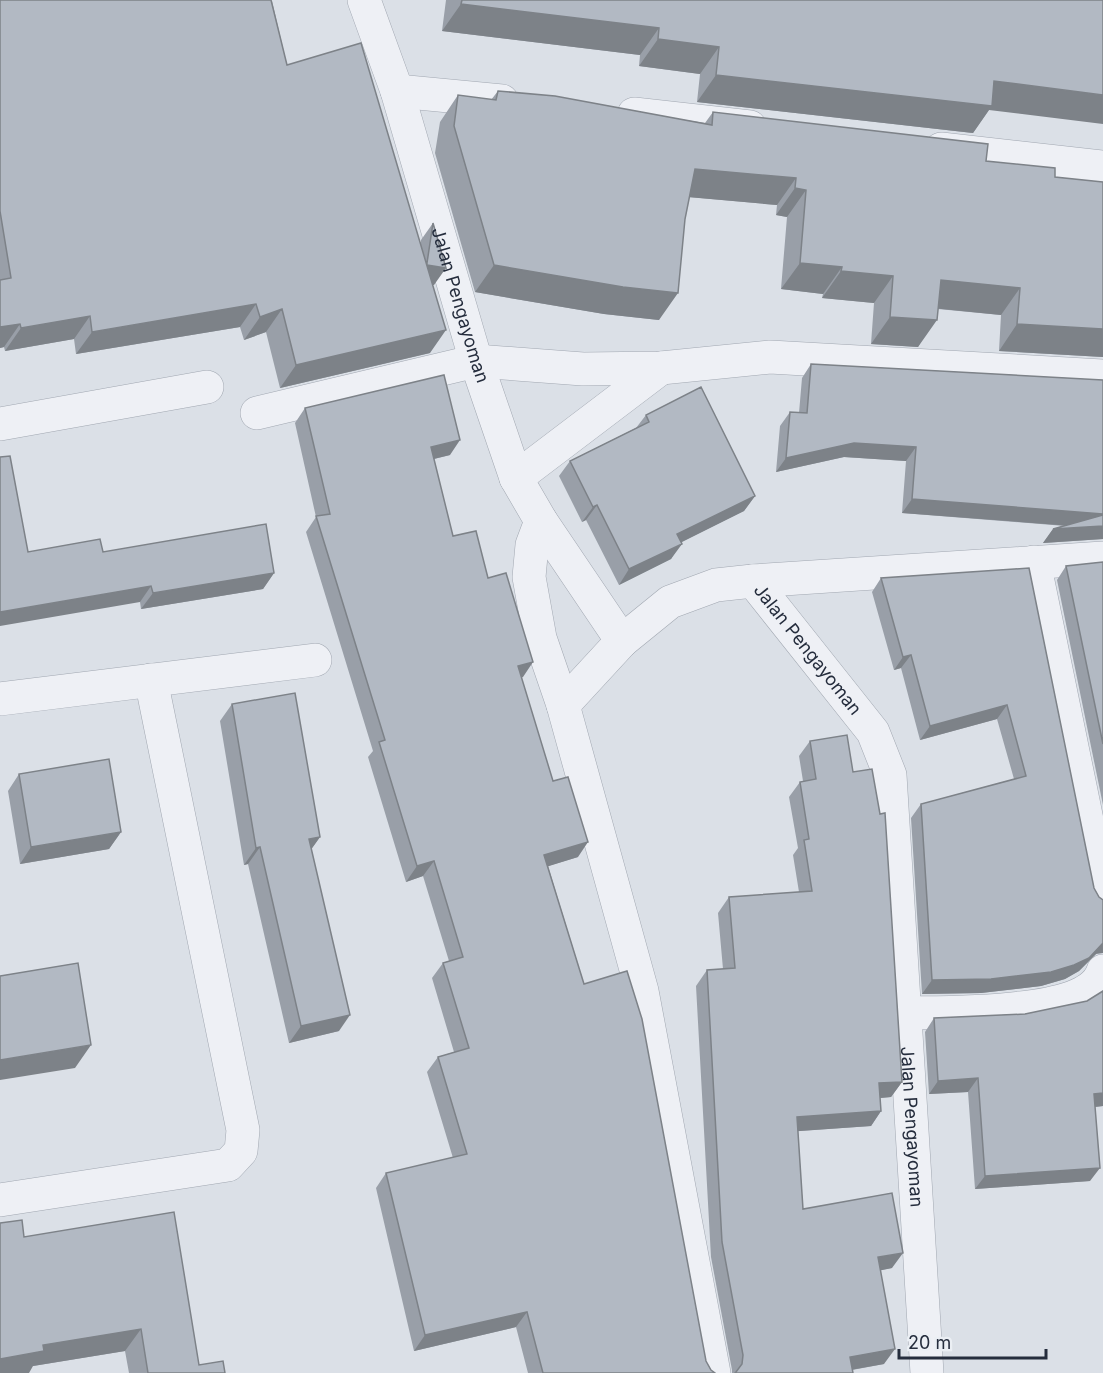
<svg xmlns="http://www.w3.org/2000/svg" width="1103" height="1373" viewBox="0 0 1103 1373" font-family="Inter,sans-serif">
<rect width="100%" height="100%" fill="#dbe0e7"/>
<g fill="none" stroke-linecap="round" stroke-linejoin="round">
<defs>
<g id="street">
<path id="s1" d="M364,0L397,91L476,361L516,478L541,521L622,641L670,602L716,585L753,581L873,732L890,775L927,1373"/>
<path d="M397,91L502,101"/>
<path d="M634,114L750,127"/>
<path d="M941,149L1103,167"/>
<path d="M257,413L476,361L583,369L661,368L770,357L1103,376"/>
<path d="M0,424L207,387"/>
<path d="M516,478L661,368"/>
<path d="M541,521L532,545L529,577L540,638L563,705L642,991L714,1373"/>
<path d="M1034,562L1103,898"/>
<path d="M753,581L1103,558"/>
<path d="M0,699L315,660"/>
<path d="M563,705L622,641"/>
<path d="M905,1013C947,1012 1088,1017 1103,971"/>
<path d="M0,1200L228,1165L241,1151L243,1130L151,680"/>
</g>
</defs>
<!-- street casing -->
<use href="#street" stroke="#a1a7b1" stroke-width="34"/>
<!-- street -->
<use href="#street" stroke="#eef0f5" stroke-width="33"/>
</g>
<!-- wall -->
<path fill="#999fa8" d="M0,0L272,1L287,65L421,243V240L433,223L434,285H433L430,353L280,388L266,332L244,340L240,327L76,354L74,339L5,351L4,347L0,348Z
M446,0H1103L989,110L973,133L697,102L700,74L639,66L640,55L442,31Z
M498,91L705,123L713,112L986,161L1055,177L1103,182V357L999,351L1001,315L938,309L918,347L871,344L874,303L822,298L823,294L781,289L787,217L776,215L777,205L689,197L659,320L604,314L475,292L435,153L440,122L458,95L491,100Z
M811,364L1103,380V539L1043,543L1053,529L1065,526L902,513L906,461L844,457L776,472L780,426L790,412L799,413L802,378Z
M305,408L450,455L434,459L453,536L488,578L523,677H521L553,781L578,857L548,866L584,984L706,1361L711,1370L715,1373H528L516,1327L414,1351L376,1188L386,1173L453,1158L427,1072L438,1057L454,1052L432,978L443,963L449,961L423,876L406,882L368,757L373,751L306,532L316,517L295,423Z
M646,415L755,496L744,511L681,542L671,559L619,585L586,520L582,522L559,476L570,461L636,428Z
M28,552H103L274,573L263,589L141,609L140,602Z
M1103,562V805L1057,580L1066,566Z
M1029,568L1094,888L1099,897L1096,954L1079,971L1065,979L1041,986L981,993L922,994L911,818L921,804L1014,779L997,719L920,740L901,668L894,670L872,592L881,578Z
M232,704L320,837L311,849L339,1031L289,1043L248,864L244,865L220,721Z
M810,741L902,1082L891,1097L880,1098L881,1111L871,1126L798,1131L803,1209L892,1268L881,1270L884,1364L852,1370L853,1373H732V1370L711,1257L696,986L707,970L723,969L718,913L729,897L799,892L793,855L798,848L789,797L800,782L803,781L799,756Z
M19,774L121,832L109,849L20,864L8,791Z
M1087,1001L1103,1106L1095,1107L1090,1181L975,1189L968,1092L929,1094L925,1032L934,1018L1025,1014Z
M24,1237L199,1365L225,1373H129L125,1351L33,1366Z"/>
<!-- shaded-wall -->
<path fill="#7d8288" d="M461,4L659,28L640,55L442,31Z
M658,39L719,47L700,74L639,66Z
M716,75L994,81L1103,95V124L989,110L973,133L697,102Z
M695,169L796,178L777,205L676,196Z
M795,188L806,190L787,217L776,215Z
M800,263L842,267L823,294L781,289Z
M426,265L446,268L434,285L415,282Z
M494,265L678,293L659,320L604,314L475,292Z
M841,271L893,276L874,303L822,298Z
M941,280L1020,288L1001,315L922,307Z
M256,304L240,327L76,354L92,332Z
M282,309L266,332L244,340L260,317Z
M90,316L74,339L5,351L21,328Z
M890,317L937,320L918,347L871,344Z
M20,324L4,347L0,348V327Z
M1017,324L1103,329V357L999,351Z
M446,330L430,353L280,388L296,365Z
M460,440L450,455L421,462L431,447Z
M854,443L916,447L906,461L844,457L776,472L786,458Z
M755,496L744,511L666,550L677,534Z
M912,499L1103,514V539L1043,543L1053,529L1085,527L902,513Z
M597,505L586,520L582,522L593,507Z
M682,544L671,559L619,585L629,569Z
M274,573L263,589L141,609L153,593Z
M151,586L140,602L0,626V612Z
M911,655L901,668L894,670L903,657Z
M533,662L523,677L507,682L518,666Z
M1007,705L997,719L920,740L930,726Z
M121,832L109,849L20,864L31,847Z
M320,837L308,854L309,839Z
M588,842L578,857L533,871L544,855Z
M260,847L248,864L244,865L256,848Z
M434,861L423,876L406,882L417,866Z
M1103,943V953L1096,954L1079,971L1065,979L1041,986L981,993L922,994L932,980Z
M350,1015L339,1031L289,1043L301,1026Z
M91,1045L75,1068L0,1080V1060Z
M978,1078L968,1092L929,1094L938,1081Z
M902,1082L891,1097L869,1099L879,1083Z
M1103,1093V1106L1085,1108L1094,1094Z
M881,1111L871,1126L786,1132L797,1117Z
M1100,1168L1090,1181L975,1189L985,1176Z
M903,1253L892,1268L868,1273L878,1257Z
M527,1312L516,1327L414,1351L425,1335Z
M141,1329L125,1351L33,1366L29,1373H0V1359L43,1345Z
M895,1349L884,1364L839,1372L850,1357Z"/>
<!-- building -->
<path fill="#b2b9c3" stroke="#7d8288" stroke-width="1.5" d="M0,0H271L287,65L361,43L446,330L296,365L282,309L260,317L256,304L92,332L90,316L21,328L20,324L0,327V280L11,278L0,211Z
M462,0H1103V95L994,81L992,106L716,75L719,47L658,39L659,28L461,4Z
M498,91L555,96L712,125L713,112L988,144L986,161L1055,168V177L1103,182V329L1017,324L1020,288L941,280L937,320L890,317L893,276L841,271L842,267L800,263L806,190L795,188L796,178L695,169L685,219L678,293L623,287L494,265L454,126L458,95L496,100Z
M433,223L446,268L427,265V263Z
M811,364L1103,380V514L912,499L916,447L854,443L786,458L790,412L807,413Z
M444,375L460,440L431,447L453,536L476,531L488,578L506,573L533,662L518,666L553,781L568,777L588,842L544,855L584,984L627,971L642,1019L706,1361L711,1370L715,1373H543L527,1312L425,1335L386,1173L467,1154L438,1057L469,1048L443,963L463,957L434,861L417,866L379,742L385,740L316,516L330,514L305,408Z
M701,387L755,496L677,534L682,544L629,569L597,505L593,507L570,461L649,422L646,415Z
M10,456L28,552L100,539L103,552L266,524L274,573L153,593L151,586L0,612V457Z
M1103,515V526L1053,529Z
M1103,562V744L1066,566Z
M1029,568L1094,888L1099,897L1103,900V943L1089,958L1074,965L1051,972L991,979L932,980L921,804L1026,776L1007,705L930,726L911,655L903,657L881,578Z
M295,693L320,837L309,839L350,1015L301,1026L260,847L256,848L232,704Z
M847,735L853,772L872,769L880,814L885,813L902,1082L879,1083L881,1111L797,1117L803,1209L892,1193L903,1253L878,1257L895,1349L850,1357L853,1373H735L736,1372L742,1364L743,1355L722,1242L707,970L735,968L729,897L812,891L804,840L809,839L800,782L816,779L810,741Z
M109,759L121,832L31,847L19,774Z
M78,963L91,1045L0,1060V976Z
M1103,991V1093L1094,1094L1100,1168L985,1176L978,1078L938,1081L934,1018L1025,1014L1087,1001Z
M174,1212L199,1365L223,1361L225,1373H148L141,1329L43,1345L44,1351L0,1359V1223L22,1220L24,1237Z"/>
<g text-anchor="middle" stroke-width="4.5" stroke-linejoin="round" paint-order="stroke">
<!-- street labels -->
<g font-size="18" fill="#252d3d" stroke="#ebeff4">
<text dy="6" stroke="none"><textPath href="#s1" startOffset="320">Jalan Pengayoman</textPath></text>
<text dy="6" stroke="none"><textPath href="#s1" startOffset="932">Jalan Pengayoman</textPath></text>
<text dy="6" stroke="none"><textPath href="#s1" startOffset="1436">Jalan Pengayoman</textPath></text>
</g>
</g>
<!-- scale -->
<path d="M899 1349v9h147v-9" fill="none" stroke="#252d3d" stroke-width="3"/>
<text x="908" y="1349" font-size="18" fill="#252d3d" stroke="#ebeff4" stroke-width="4.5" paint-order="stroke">20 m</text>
</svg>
